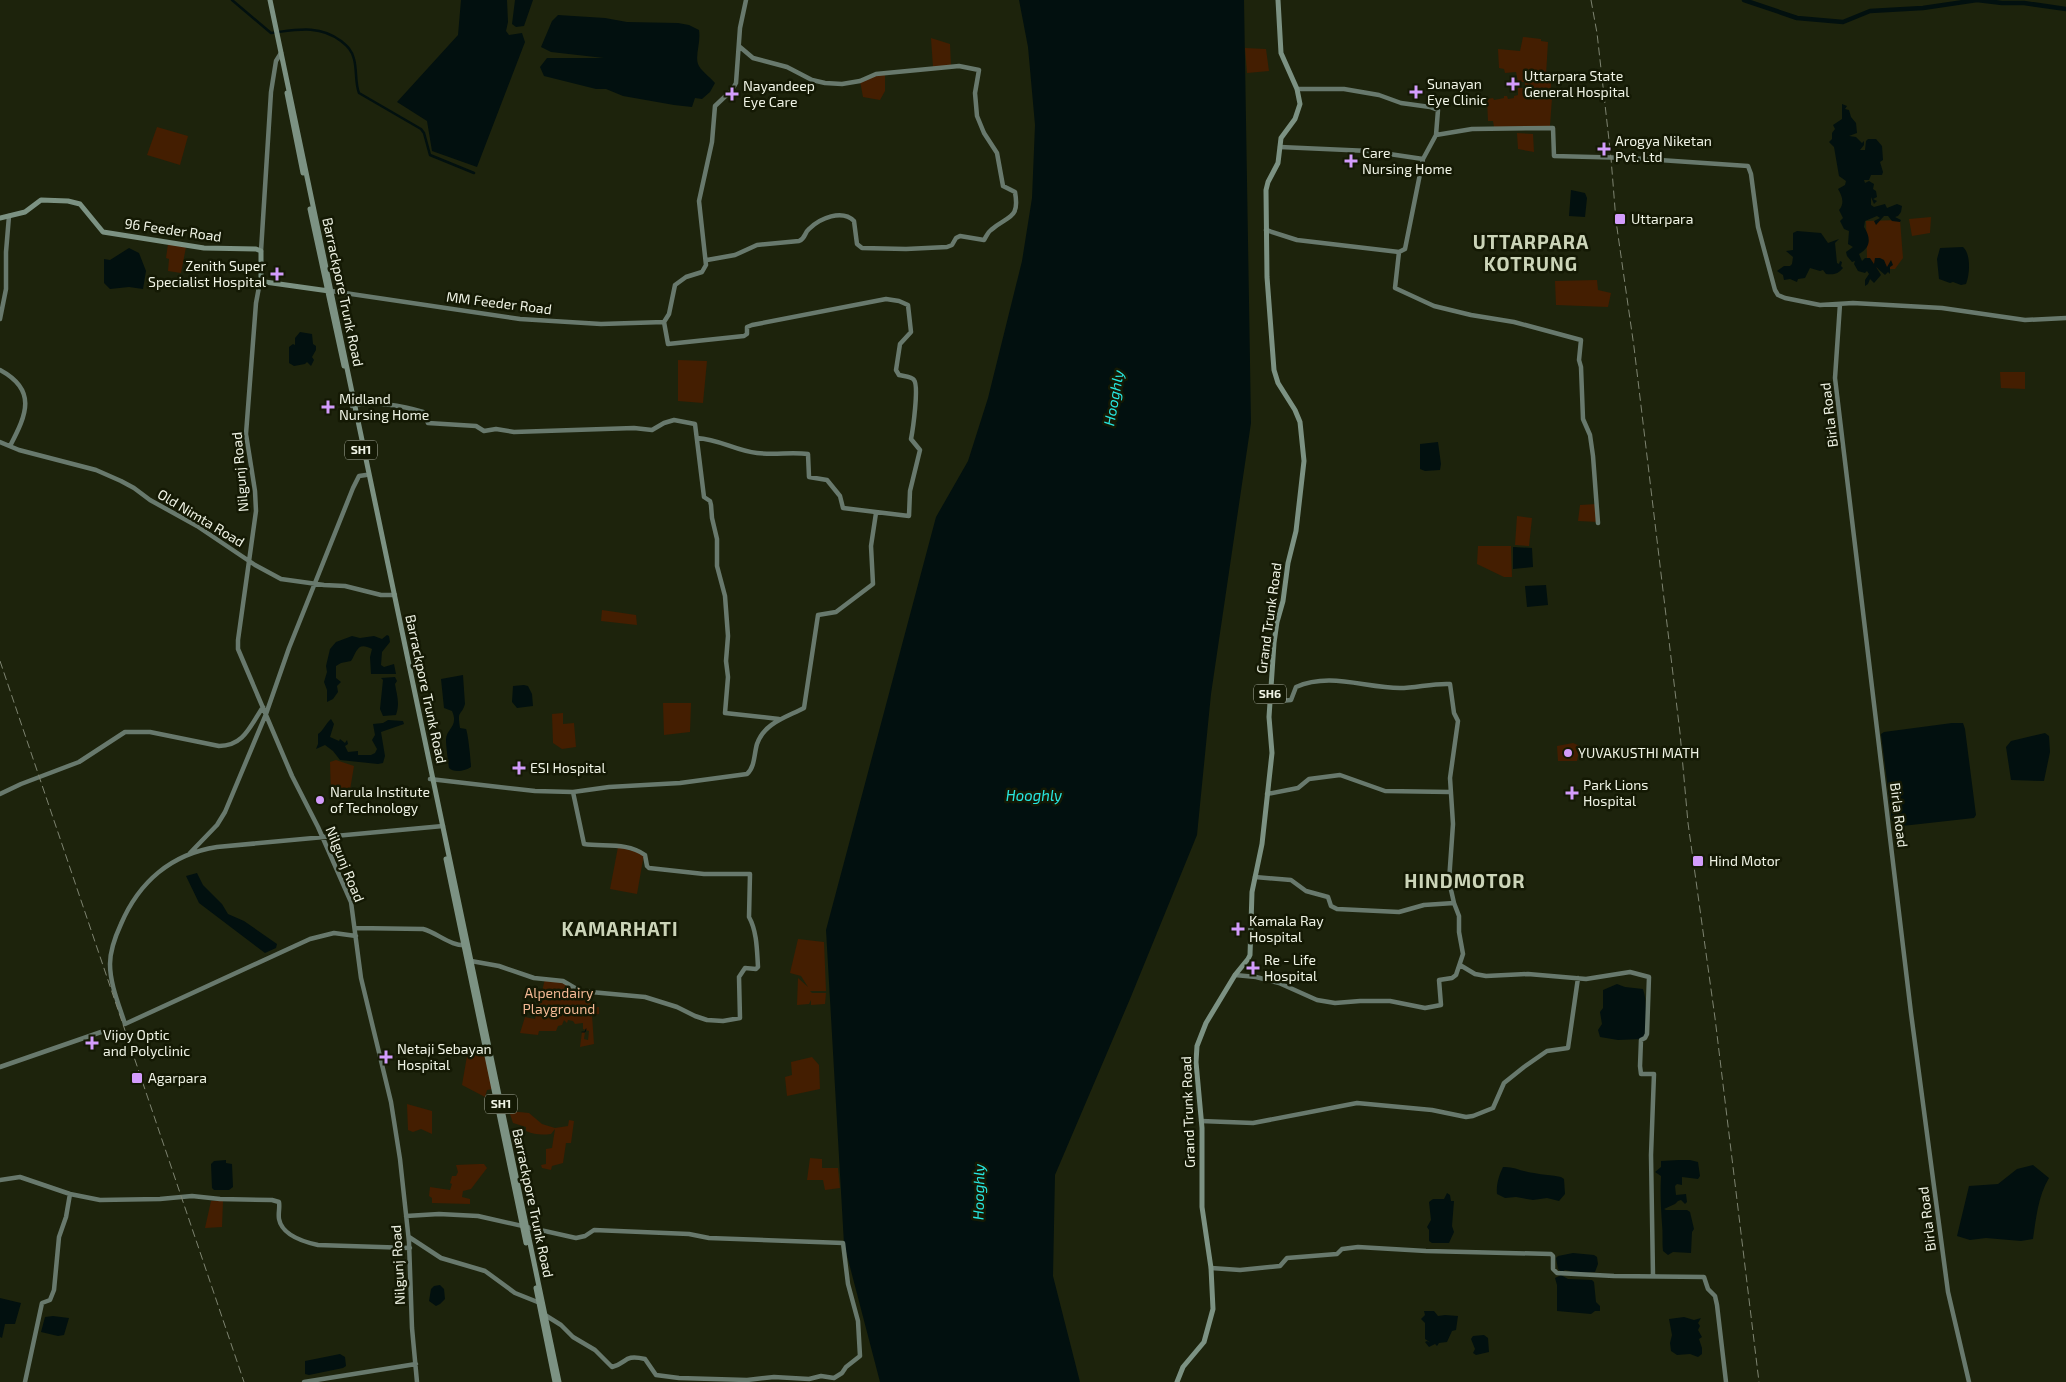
<svg xmlns="http://www.w3.org/2000/svg" width="2066" height="1382" viewBox="0 0 2066 1382" font-family="'Exo 2',sans-serif">
<rect width="100%" height="100%" fill="#1d230c"/>
<!-- park -->
<path fill="#441e01" d="M1523,37L1541,39V41L1548,42L1546,75L1551,76V96L1535,95L1532,86H1525V82H1518L1516,72L1505,73L1504,69L1499,68L1498,49L1520,51Z
M931,38L950,44L951,66L933,67Z
M1245,48L1266,49L1269,71L1247,73Z
M885,73V91L880,100L863,97L860,81Z
M1518,88H1531L1533,97L1552,98L1550,126L1494,127L1493,121H1488L1487,99L1493,98L1494,100L1504,98V96H1507L1508,99L1514,98V96L1518,95Z
M157,127L188,136L180,165L147,155Z
M1517,133L1533,134L1534,152L1518,149Z
M1931,217L1930,233L1912,236L1909,219Z
M1900,220L1903,258L1895,269H1878L1867,258L1866,221Z
M168,244L186,247L181,273L168,271L169,259L166,258Z
M1597,280L1598,290L1611,293L1608,307L1556,305L1555,281Z
M678,360L707,361L703,403L678,401Z
M2000,372H2025V389L2001,388Z
M1597,504L1599,522L1578,521L1580,505Z
M1517,516L1532,518L1529,546L1515,545Z
M1478,546H1511L1512,577H1504L1477,564Z
M602,610L636,615L637,625L601,621Z
M663,703H691L690,732L664,735Z
M563,713V724L574,723L576,747L562,749L553,743L552,714Z
M1573,743L1580,746L1577,761H1558L1557,746Z
M336,760L354,766L349,796L335,799L331,795L330,762Z
M618,847L644,854L637,894L610,889Z
M798,939L824,942L826,991H810L812,993H826L825,1004L811,1005V1000L809,1004L797,1005L798,978L808,987L801,976L790,973Z
M545,979L570,985L592,993V1007H599V1014L592,1015L594,1044L580,1047L582,1032H585L584,1039L588,1040L589,1031L583,1029V1023L575,1024L573,1021L568,1020L567,1023L564,1020L562,1025L558,1026L556,1031H539L538,1035L520,1033L525,1017L535,1019Z
M449,1048L473,1050L484,1052L493,1089L487,1090L485,1097L462,1085L467,1056L448,1053Z
M812,1057L819,1065L820,1089L787,1096L785,1077L792,1075L791,1062Z
M407,1104L432,1111V1134L421,1129L413,1132L408,1130Z
M509,1111L529,1113L542,1124L555,1128L568,1126L569,1120L574,1121L571,1143H566L563,1163L552,1166L551,1170L542,1168L541,1165L546,1164V1149L552,1148L555,1129L551,1134C542,1135 535,1135 526,1131V1127L513,1123Z
M810,1158L822,1159V1168H838L840,1188L825,1190L823,1180H807Z
M479,1164H484L487,1168L471,1189L463,1191L462,1197L470,1199V1204L432,1203V1198L429,1196L430,1187L450,1190L452,1184L450,1183L452,1176H456L458,1172L456,1165Z
M211,1201H223L222,1227L205,1228Z"/>
<!-- water -->
<path fill="#02100f" d="M461,0H507L508,22L506,31L509,35L522,33L525,42L477,167L432,151L427,121L397,102L458,35Z
M515,0H533L524,26L516,27L512,24Z
M1019,0H1244L1251,423L1211,694L1197,835L1130,999L1055,1175L1053,1276L1080,1382H880L844,1244L826,930L936,517L968,461L988,398L1022,261L1032,198L1035,125L1028,47Z
M558,15L605,18L627,22L678,23L689,25L699,30C701,42 695,55 698,64C700,70 710,77 715,83L710,92L702,99L695,98L692,107L674,105L623,96L606,89H596L544,76L540,67L547,58H604L551,52L541,47L552,21Z
M1842,104L1847,106L1845,109L1849,110L1851,117L1856,123L1857,133L1849,136L1856,137L1862,143L1864,141V145L1860,150H1865L1866,141L1868,139H1876L1882,146L1883,160L1880,162L1883,172L1882,175H1871L1869,180H1864L1865,183L1869,181L1874,184L1873,189L1876,191L1877,197L1873,199L1877,201L1874,204L1871,197V205L1874,207L1885,204L1887,208L1897,204L1902,206L1901,212L1898,216L1895,217L1901,220L1900,222L1892,221L1888,216H1884L1876,225L1874,221L1880,218L1877,216L1865,221L1864,227C1871,238 1871,247 1859,254L1862,261L1865,258H1870L1874,264L1875,258H1880L1884,260L1887,267L1891,260L1893,265L1890,267V274L1888,272L1885,275L1876,267L1881,275L1874,283L1870,279L1868,284L1865,286V280L1869,274L1867,271L1865,273L1858,271L1854,264L1855,261L1852,262L1847,256L1846,252L1853,247L1848,244L1849,231L1844,229L1840,221L1843,218L1839,210C1845,203 1842,196 1838,189L1845,185L1846,181L1839,176L1834,147L1829,142L1832,139V133L1835,129L1833,125L1842,119Z
M1571,190L1585,193L1587,198L1585,217L1569,216Z
M1797,231L1821,233L1828,243L1839,239L1835,243L1837,263L1839,264L1840,261L1842,262L1841,266L1843,268C1838,274 1834,275 1826,274L1823,270L1820,271L1810,268L1805,278L1798,279L1797,282L1790,279L1784,280L1783,275L1777,271L1784,266H1790L1792,264L1793,257L1786,251L1793,250V233Z
M1963,247C1971,254 1970,274 1966,284L1961,285L1953,282L1950,283L1939,279L1937,259L1940,248Z
M129,248L139,253L146,271L143,289L129,287L110,289L104,283V259L110,260Z
M300,332L312,334L313,344L316,346V350L312,357L314,360L311,366L307,362L305,364L294,366L289,363V347L293,344L295,345V338Z
M1438,442L1441,464L1440,470L1425,471L1420,469V444Z
M1513,547L1532,548L1533,567L1513,569Z
M1546,585L1548,605L1527,607L1525,586Z
M387,635L389,636L390,642L382,652L381,665L384,667L394,664L396,674H371L370,657L372,649C357,641 357,652 351,661L341,663L336,666V678L341,682L337,686L338,692L333,699L327,702V690L324,682L327,672L326,666L330,649L336,642L352,636L360,638L374,636L382,639Z
M463,675L465,704C461,717 457,709 460,728L466,729C468,733 471,760 471,767C466,771 453,773 449,768C448,760 446,747 446,740C446,728 459,727 452,711L444,708L441,679Z
M395,677L397,681L395,684C397,696 400,703 396,715L383,716L380,709L383,680L381,678Z
M524,685L528,686L532,694L533,706L517,708L512,702L513,686Z
M331,719L334,724L330,737L339,741L340,739L345,743L347,740L348,744L345,746L348,752L358,751V755H371L375,753L377,749L372,740L375,735L373,724L383,723L388,720L403,721L404,724L381,732L385,756L383,763L378,764L340,760L333,751L325,745L316,749L318,744V734C324,730 325,724 331,719Z
M1952,723H1963L1965,729L1976,815L1974,818L1902,826L1892,821L1881,734L1884,732Z
M2045,733L2049,736L2050,752L2044,781L2011,780L2006,747L2011,741Z
M197,873L203,885L222,904L228,914L244,921L277,944L276,948L265,953L199,903L186,876Z
M1617,984L1625,987L1643,989C1648,1004 1645,1019 1646,1035L1642,1039L1618,1040L1600,1037L1598,1030L1602,1024L1600,1012L1603,1008V990Z
M226,1160V1163L232,1164L233,1187L229,1190H214L212,1188L211,1164L214,1161Z
M1679,1160H1690L1698,1162L1700,1176L1698,1179L1682,1177V1185L1677,1184L1675,1186L1676,1195L1686,1194L1687,1202L1685,1204L1681,1200L1678,1201L1675,1204L1664,1209L1666,1210H1687L1690,1212L1694,1229L1692,1232L1691,1253L1673,1252L1668,1255L1663,1251C1662,1241 1663,1233 1662,1224C1661,1208 1660,1194 1661,1176L1655,1172L1661,1167V1161Z
M2033,1165L2049,1178C2038,1196 2036,1219 2033,1239L2021,1241L1986,1238L1970,1240L1957,1236L1969,1186L1998,1184L2017,1169Z
M1503,1167C1513,1166 1523,1172 1534,1173C1543,1175 1552,1175 1561,1177L1564,1179L1565,1194L1559,1201L1547,1198L1533,1200L1516,1197L1505,1198L1497,1194C1496,1185 1499,1175 1503,1167Z
M1447,1193L1450,1195L1451,1201H1454L1452,1226L1454,1232L1449,1243H1432L1429,1241V1230L1427,1227L1431,1220L1429,1202L1433,1199H1444Z
M1573,1253L1594,1255L1597,1257L1598,1264L1595,1272L1579,1273L1565,1270L1562,1272L1558,1269L1556,1258L1558,1256Z
M1561,1275L1568,1279L1592,1280L1594,1282L1596,1302L1600,1306V1311H1595L1591,1314L1557,1311V1285L1555,1278Z
M440,1285L444,1289L445,1299L440,1304L436,1306L429,1301L431,1289L434,1286Z
M0,1298L21,1303L15,1324H5L2,1338L0,1337Z
M1424,1311H1434L1438,1316L1445,1315L1458,1316L1456,1330L1452,1331L1447,1342L1439,1343L1437,1346L1435,1344L1429,1347L1425,1342L1427,1341L1431,1343L1425,1339V1323L1421,1319L1425,1315Z
M53,1316L69,1318L64,1335L58,1336L41,1332L45,1317Z
M1684,1317L1694,1320L1701,1318L1698,1323L1700,1326L1698,1330L1702,1337L1699,1339L1702,1348V1354L1698,1357L1690,1354L1677,1355L1671,1351L1670,1343L1672,1335L1669,1319Z
M1484,1335L1488,1338L1489,1352L1476,1355L1473,1353L1475,1349L1471,1339L1473,1336Z
M340,1354L345,1357L346,1366L343,1368L309,1375L305,1374V1361Z"/>
<g fill="none" stroke-linecap="round" stroke-linejoin="round">
<!-- stream -->
<path stroke="#02100f" stroke-width="1" d="M582,1032H585L586,1029"/>
<!-- canal -->
<path stroke="#02100f" stroke-width="2.5" d="M232,0L271,33C295,30 319,24 341,41C347,46 352,50 354,59C357,70 355,83 359,93L421,129L424,133L430,155L474,173"/>
<!-- river -->
<path stroke="#02100f" stroke-width="4.5" d="M1744,0L1797,18L1843,22L1870,11L1923,8L1977,0L2002,3H2024L2066,9"/>
<!-- secondary -->
<path stroke="#68796d" stroke-width="4.5" d="M1297,89H1344L1379,95L1401,103L1430,107L1438,110L1436,135L1423,159L1405,249L1399,252L1395,288L1434,306L1471,315
M1436,135L1472,129L1553,128L1554,156L1630,158L1748,166L1751,174L1758,227L1775,290L1778,295L1785,298L1820,305L1853,303L1942,308L2025,320L2066,318
M1280,147L1369,151L1423,159
M1266,230L1297,240L1399,252
M261,251L271,92L276,61L281,53
M707,260L735,255L757,245L799,241C806,238 804,233 809,229C820,218 842,209 854,221L857,244L862,248L906,249L947,247L952,245L956,238L960,236L984,240C986,237 988,232 991,230C1008,215 1020,220 1015,192L1003,186L997,153L984,133L977,116L975,93L979,70L959,66L949,67L876,74L860,81L842,84L825,83L812,80L787,67L753,58L740,47
M263,280L259,287L256,303L246,434L255,491L256,511L238,640V649L292,776L318,827L351,902L361,978L391,1102L400,1159L409,1242L412,1328L417,1382
M331,291L520,319L601,324L664,322
M1840,304L1835,378L1911,1013L1948,1292L1969,1382
M1471,315L1514,322L1581,340L1579,360L1581,367L1583,419L1590,435L1593,456L1598,523
M0,319L6,289V252L9,216
M664,322L668,344L744,336L747,334V327L752,325L886,299L899,301L908,305L911,332L900,344L896,370L899,375C903,376 912,376 914,380C919,386 913,429 911,439L920,450L910,491L909,516L843,508L840,496L827,480L809,477L808,454C792,452 774,455 757,453C736,451 719,439 697,438
M664,322L669,314L675,285L686,277L702,272L706,265L699,201L712,142L715,106L732,90L736,83L740,28L746,0
M0,370C37,390 27,414 10,446
M352,406C371,400 404,406 423,412L428,423L476,426L484,431L496,429L514,432L634,428L652,430L664,423L674,420L695,424L704,497L710,501L711,505L712,518L717,539V566L725,596L728,636L726,661L728,677L725,713L779,719
M0,442L19,450L96,470L121,481L134,488L150,500L197,526L255,565L281,579L324,585L345,586L381,595H395
M430,779L535,791L573,792L609,787L680,783L747,774C755,767 754,754 757,744C764,723 787,717 804,708L818,615L836,612L873,584L871,546L876,513
M0,794L21,784L79,762L125,732H150L219,746C244,746 250,726 263,707
M1267,794L1298,788L1309,779L1340,775L1385,791L1450,792
M190,853L217,825L225,812L266,714L289,648L353,488L359,476L366,475
M1255,877L1291,880L1306,891L1328,897L1331,906L1337,909L1399,912L1424,905L1454,903
M355,928L423,929C438,933 451,947 467,945
M356,936L334,933L310,939L125,1024C119,1005 110,984 110,964C110,950 115,937 121,924C139,882 171,854 217,847L443,826
M471,961L499,966L534,978L563,981L580,991L645,997L677,1007L695,1016L707,1020L723,1021L740,1018L739,977L745,968L756,969L758,967C757,951 757,931 749,917L750,874H704L649,868L647,866L645,855C627,842 604,847 584,844L573,792
M1460,965L1475,974L1486,976L1528,974L1586,979L1630,972L1649,977L1647,1034L1645,1038L1641,1040L1640,1066L1641,1074H1654L1651,1155L1653,1276
M1235,975L1256,977L1279,983L1317,1000L1335,1003L1360,1001H1390L1425,1008L1441,1005L1439,980L1452,978L1456,975L1463,954L1459,932V916L1454,903L1449,881L1453,824L1450,778L1458,721L1454,713L1450,684C1433,683 1416,688 1400,688C1365,688 1330,672 1296,687L1291,700L1270,702
M0,1067L104,1031
M1201,1121L1253,1123L1357,1103L1432,1110L1466,1117L1473,1116L1493,1108L1504,1083L1524,1067L1547,1051L1568,1048L1578,978
M0,1180L20,1177L70,1194L100,1200L160,1199L192,1196L220,1199L272,1200L279,1202C280,1208 278,1213 279,1219C282,1235 304,1242 318,1245L410,1248
M406,1216L439,1214L478,1216L576,1238L585,1236L594,1230L689,1234L709,1238L843,1243L848,1284L858,1321L860,1356L846,1367L842,1373L834,1378L821,1376L809,1379L774,1377L747,1380L679,1378L656,1375L645,1359C623,1354 628,1363 612,1367L595,1350L573,1337L561,1325L545,1315
M409,1237L441,1258L485,1271L515,1293L540,1303
M1211,1268L1240,1270L1280,1266L1287,1258L1337,1254L1342,1249L1358,1247L1426,1251L1551,1254L1553,1256V1269L1557,1273L1614,1276L1704,1277L1708,1289L1715,1296L1717,1305L1726,1382
M25,1382L42,1303L50,1300L54,1290L59,1237L66,1217L70,1194
M304,1382L416,1364"/>
<!-- primary -->
<path stroke="#7c9283" stroke-width="5" d="M270,0L559,1382
M287,93L303,173
M310,209L344,366
M0,218L25,212L41,200L68,201L80,204L103,232L204,248L256,249L261,251V277L265,282L329,291
M446,859L526,1243
M536,1288L555,1382
M1177,1382L1183,1367L1204,1342L1213,1309L1211,1268L1202,1207V1128L1196,1062L1197,1046L1206,1023L1235,975L1248,959L1250,955L1252,892L1262,844L1272,753L1269,717L1274,643L1277,622L1283,601L1288,563L1296,531L1304,461L1300,422L1295,410L1278,383L1274,370L1267,277L1266,190L1268,182L1278,163L1281,138L1295,119L1300,104L1297,89L1281,53L1278,0"/>
<!-- rail -->
<path stroke="#7d8370" stroke-width="1" stroke-dasharray="8 4" stroke-linecap="butt" d="M1591,0L1597,33L1611,158L1616,221L1634,347L1680,733L1688,823L1715,1018L1759,1382
M0,661L244,1382"/>
</g>
<!-- markers -->
<g fill="#d39cfc" stroke="#141904" stroke-width="2">
<path d="M1510.5 76.5h5v5h5v5h-5v5h-5v-5h-5v-5h5z"/>
<path d="M1413.5 84.5h5v5h5v5h-5v5h-5v-5h-5v-5h5z"/>
<path d="M729.5 86.5h5v5h5v5h-5v5h-5v-5h-5v-5h5z"/>
<path d="M1601.5 141.5h5v5h5v5h-5v5h-5v-5h-5v-5h5z"/>
<path d="M1348.5 153.5h5v5h5v5h-5v5h-5v-5h-5v-5h5z"/>
<rect x="1614" y="213" width="12" height="12" rx="2.5"/>
<path d="M274.5 266.5h5v5h5v5h-5v5h-5v-5h-5v-5h5z"/>
<path d="M325.5 399.5h5v5h5v5h-5v5h-5v-5h-5v-5h5z"/>
<circle cx="1568" cy="753" r="5"/>
<path d="M516.5 760.5h5v5h5v5h-5v5h-5v-5h-5v-5h5z"/>
<path d="M1569.5 785.5h5v5h5v5h-5v5h-5v-5h-5v-5h5z"/>
<circle cx="320" cy="800" r="5"/>
<rect x="1692" y="855" width="12" height="12" rx="2.5"/>
<path d="M1235.5 921.5h5v5h5v5h-5v5h-5v-5h-5v-5h5z"/>
<path d="M1250.5 960.5h5v5h5v5h-5v5h-5v-5h-5v-5h5z"/>
<path d="M89.5 1035.5h5v5h5v5h-5v5h-5v-5h-5v-5h5z"/>
<path d="M383.5 1049.5h5v5h5v5h-5v5h-5v-5h-5v-5h5z"/>
<rect x="131" y="1072" width="12" height="12" rx="2.5"/>
</g>
<g text-anchor="middle" stroke-width="5" stroke-linejoin="round" paint-order="stroke">
<!-- shield labels -->
<g fill="#141904" stroke="#adb2a2" stroke-width="1">
<rect x="345" y="440.5" width="32" height="19" rx="4"/>
<rect x="1254" y="684.5" width="32" height="19" rx="4"/>
<rect x="485" y="1094.5" width="32" height="19" rx="4"/>
</g>
<g font-size="12" font-weight="bold" fill="#eff3e5">
<text x="361" y="454">SH1</text>
<text x="1270" y="698">SH6</text>
<text x="501" y="1108">SH1</text>
</g>
<!-- poi labels -->
<g font-size="14" fill="#eff3e5" stroke="#141904" text-anchor="start">
<text x="1524" y="81">Uttarpara State<tspan x="1524" dy="16">General Hospital</tspan></text>
<text x="1427" y="89">Sunayan<tspan x="1427" dy="16">Eye Clinic</tspan></text>
<text x="743" y="91">Nayandeep<tspan x="743" dy="16">Eye Care</tspan></text>
<text x="1615" y="146">Arogya Niketan<tspan x="1615" dy="16">Pvt. Ltd</tspan></text>
<text x="1362" y="158">Care<tspan x="1362" dy="16">Nursing Home</tspan></text>
<text x="1631" y="224">Uttarpara</text>
<text x="266" y="271" text-anchor="end">Zenith Super<tspan x="266" dy="16">Specialist Hospital</tspan></text>
<text x="339" y="404">Midland<tspan x="339" dy="16">Nursing Home</tspan></text>
<text x="1578" y="758">YUVAKUSTHI MATH</text>
<text x="530" y="773">ESI Hospital</text>
<text x="1583" y="790">Park Lions<tspan x="1583" dy="16">Hospital</tspan></text>
<text x="330" y="797">Narula Institute<tspan x="330" dy="16">of Technology</tspan></text>
<text x="1709" y="866">Hind Motor</text>
<text x="1249" y="926">Kamala Ray<tspan x="1249" dy="16">Hospital</tspan></text>
<text x="1264" y="965">Re - Life<tspan x="1264" dy="16">Hospital</tspan></text>
<text x="103" y="1040">Vijoy Optic<tspan x="103" dy="16">and Polyclinic</tspan></text>
<text x="397" y="1054">Netaji Sebayan<tspan x="397" dy="16">Hospital</tspan></text>
<text x="148" y="1083">Agarpara</text>
</g>
<!-- street labels -->
<g font-size="14" fill="#eff3e5" stroke="#141904">
<text transform="translate(173 230) rotate(8)" y="5">96 Feeder Road</text>
<text transform="translate(343 292) rotate(78)" y="5">Barrackpore Trunk Road</text>
<text transform="translate(499 303) rotate(7)" y="5">MM Feeder Road</text>
<text transform="translate(1829 415) rotate(-97)" y="5">Birla Road</text>
<text transform="translate(240 472) rotate(-95)" y="5">Nilgunj Road</text>
<text transform="translate(201 518) rotate(31)" y="5">Old Nimta Road</text>
<text transform="translate(1269 618) rotate(-82)" y="5">Grand Trunk Road</text>
<text transform="translate(426 689) rotate(78)" y="5">Barrackpore Trunk Road</text>
<text transform="translate(1899 815) rotate(83)" y="5">Birla Road</text>
<text transform="translate(345 864) rotate(68)" y="5">Nilgunj Road</text>
<text transform="translate(1188 1112) rotate(-92)" y="5">Grand Trunk Road</text>
<text transform="translate(533 1203) rotate(78)" y="5">Barrackpore Trunk Road</text>
<text transform="translate(1927 1219) rotate(-97)" y="5">Birla Road</text>
<text transform="translate(398 1265) rotate(-93)" y="5">Nilgunj Road</text>
</g>
<!-- park labels -->
<g font-size="14" fill="#f4b995" stroke="#141904">
<text x="559" y="998">Alpendairy<tspan x="559" dy="16">Playground</tspan></text>
</g>
<!-- water labels -->
<g font-size="15" font-style="italic" fill="#27e7e0" stroke="#141904">
<text transform="translate(1114 398) rotate(-80)" y="5">Hooghly</text>
<text x="1034" y="801">Hooghly</text>
<text transform="translate(979 1192) rotate(-89)" y="5">Hooghly</text>
</g>
<!-- district labels -->
<g font-size="19" font-weight="bold" letter-spacing="1" fill="#cbd4b8" stroke="#141904">
<text x="1531" y="249">UTTARPARA<tspan x="1531" dy="22">KOTRUNG</tspan></text>
<text x="1465" y="888">HINDMOTOR</text>
<text x="620" y="936">KAMARHATI</text>
</g>
</g>
</svg>
